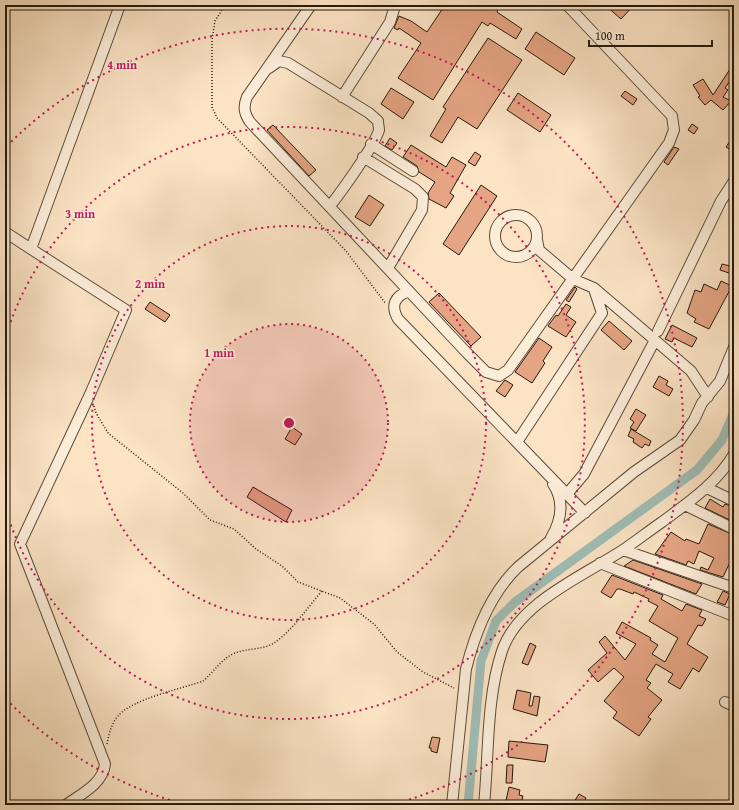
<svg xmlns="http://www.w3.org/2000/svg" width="739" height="810" viewBox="0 0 739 810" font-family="'Gentium Book Plus',serif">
<rect width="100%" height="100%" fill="#fbe3c4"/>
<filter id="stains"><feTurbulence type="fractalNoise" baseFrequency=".005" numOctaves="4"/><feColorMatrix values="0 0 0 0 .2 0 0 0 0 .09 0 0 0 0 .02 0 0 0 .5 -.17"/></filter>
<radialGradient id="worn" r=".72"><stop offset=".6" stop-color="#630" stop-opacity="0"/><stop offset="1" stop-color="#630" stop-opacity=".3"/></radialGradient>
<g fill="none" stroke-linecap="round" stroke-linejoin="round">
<!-- canal -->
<path stroke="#9fbeb6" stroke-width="9" d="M468,805L481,661L496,621L515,602L697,470L722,440L734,412"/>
</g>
<!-- building -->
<path fill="#e5a483" stroke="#241a0c" d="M445,5H492L498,9L497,12L522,29L516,39L490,23L488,26L482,22L433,100L398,78L421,43L399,28L398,30L394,28L399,16L411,21L427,32Z
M605,5H634L621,19Z
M536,32L575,58L564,75L525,49Z
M488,38L522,60L477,129L458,117L442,143L430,136L446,109L443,107Z
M734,63V75L725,88L728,90L723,97L731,101L723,110L711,100L705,105L698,97L700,96L693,85L703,79L713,95Z
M391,88L414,102L403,119L381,104Z
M625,91L637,99L633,105L621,96Z
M518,93L551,115L540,132L507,110Z
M692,124L698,128L694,134L688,130Z
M273,125L316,170L309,176L267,130Z
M734,135V152L726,147Z
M390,138L397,143L392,150L385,146Z
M411,145L446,167L452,157L466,165L450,193L454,196L446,208L429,199L428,193L435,182L419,172L417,166L403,157Z
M674,147L679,149L668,165L664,162Z
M475,152L481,156L475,166L468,162Z
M481,185L497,196L459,255L443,244Z
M369,195L384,205L370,226L355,217Z
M722,264L734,267L732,274L720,270Z
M721,281L732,286L709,329L694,322L696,319L687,313L695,290L701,292L704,284L717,290Z
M575,287L577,289L569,302L566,300Z
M439,293L481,337L471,346L429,302Z
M150,302L170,315L165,322L145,309Z
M566,304L571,307L566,315L576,322L566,337L548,326L556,315L558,316Z
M609,321L632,341L624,350L601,330Z
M672,325L697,338L692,347L674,338L672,342L665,339Z
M539,338L552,347L543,361L545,363L532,383L515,372Z
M659,376L668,381L666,385L673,389L669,396L653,387Z
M505,380L513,385L505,397L496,391Z
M636,409L646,415L636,431L630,428L634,422L630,419Z
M292,427L302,434L295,445L285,439Z
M631,429L651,441L649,446L645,444L642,448L633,442L634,439L628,436Z
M253,487L292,510L286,522L247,497Z
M710,499L723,507L725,504L734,507V522L705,508Z
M708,524L734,535V550L730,558H732L723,577L700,570L701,567L708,570L714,558L699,551L694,564L688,561L686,565L655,554L671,532L685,541L686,539L699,544Z
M633,560L702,584L696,594L624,566Z
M612,575L663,595L661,599L682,611L686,604L702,610L699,616L706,619L702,626L698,625L687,644L708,657L699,672L693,668L680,689L668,682L673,674L656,664L646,680L651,683L647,688L662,700L648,717L651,719L639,736L613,718L617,712L604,701L624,677L614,668L598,682L588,670L607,653L599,642L605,636L625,660L636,644L616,633L622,622L651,638L650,640L658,645L652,654L665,662L678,638L649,621L658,606L648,601L649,599L634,592L633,594L620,589H617L611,598L601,592Z
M723,591L730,594L725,605L717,602Z
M530,643L536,646L528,665L522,663Z
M517,690L531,693L529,706H532L534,696L540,697L537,716L513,709Z
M432,737L440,738L437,753L431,751V748H429Z
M509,741L548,745L545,762L508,757Z
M507,765H513L512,783H506Z
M509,787L520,790L519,795L523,796L521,805H505Z
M579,794L586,798L582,805H572Z"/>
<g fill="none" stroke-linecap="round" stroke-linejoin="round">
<defs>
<path id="minor" d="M311,5L247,97C243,107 244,113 250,122L467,353L486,372L499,376L508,370L669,143L674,130L672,116L567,5
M269,68L279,61L288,63L369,113L378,121C378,124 379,127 379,130C375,145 341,192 330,206
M342,97L390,22L394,9L392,5
M371,144L413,171
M363,157L415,189L423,197L422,210L388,268
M495 236a21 21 0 1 1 42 0a21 21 0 1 1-42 0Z
M5,232L31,249
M537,240L539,250L573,279L594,288L691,371L708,397
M409,291C395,296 390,305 398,319L585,513
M658,331L721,201L734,181
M517,442L602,313L594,289
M707,488L734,501
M567,494L584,474L655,340
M685,505L734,529
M551,538C561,521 565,502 553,484
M623,550L734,588
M600,563L734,616
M725,702L734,706
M66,805C81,794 103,784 105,764L20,544L91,392L126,310L31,249L120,5
M452,805L466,669C475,633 491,593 518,567L634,472L680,440L694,420L702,403L720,381L734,347
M484,805C489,756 486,699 502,651C518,603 583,576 623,550C636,541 649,531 662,522C689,502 717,483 734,454"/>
</defs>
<!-- minor casing -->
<use href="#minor" stroke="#5a4c3a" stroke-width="12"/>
<!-- path -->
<path stroke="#241a0c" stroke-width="1.5" stroke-dasharray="1 2" stroke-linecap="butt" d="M225,5L215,21L212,40V107L217,118L346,251L386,304
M94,406L96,413L108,433L183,493L210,520L234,529L256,549L282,566L298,582L340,598L374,624L397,652L423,672L454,688
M107,744C109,734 111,724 118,716C132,699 181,689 203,681C215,671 221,659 235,653C247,648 263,650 274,643C293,630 307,608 322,591"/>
<!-- minor -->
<use href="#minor" stroke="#fcedd9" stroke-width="10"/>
</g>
<!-- distance rings -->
<circle cx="289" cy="423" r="99" fill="#c2185b" fill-opacity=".12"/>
<g fill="none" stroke="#c2185b" stroke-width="2" stroke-dasharray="2 4">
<circle cx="289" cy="423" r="99"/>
<circle cx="289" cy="423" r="197"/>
<path d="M5 339A296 296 0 1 1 5 507"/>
<path d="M187 805A395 395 0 0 1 7 700M7 146A395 395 0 1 1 391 805"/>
</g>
<circle cx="289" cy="423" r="6" fill="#c2185b" stroke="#fcedd9" stroke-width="2"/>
<g font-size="12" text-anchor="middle" font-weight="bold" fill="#c2185b" stroke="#fcedd9" stroke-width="3" stroke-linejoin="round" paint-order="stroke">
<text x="122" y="69">4 min</text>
<text x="80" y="218">3 min</text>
<text x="150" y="288">2 min</text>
<text x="219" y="357">1 min</text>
</g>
<!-- margin -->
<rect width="739" height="810" fill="none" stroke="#fbe3c4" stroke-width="20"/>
<rect x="6" y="6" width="727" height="798" fill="none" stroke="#241a0c" stroke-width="2"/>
<rect x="10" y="10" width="719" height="790" fill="none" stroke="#241a0c"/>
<!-- scale -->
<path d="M589 40v6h123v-6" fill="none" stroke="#241a0c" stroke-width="2"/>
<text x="595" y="40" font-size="12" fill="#241a0c" stroke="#fcedd9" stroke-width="3" paint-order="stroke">100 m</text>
<rect width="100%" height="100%" filter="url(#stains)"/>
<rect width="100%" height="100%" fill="url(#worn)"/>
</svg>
